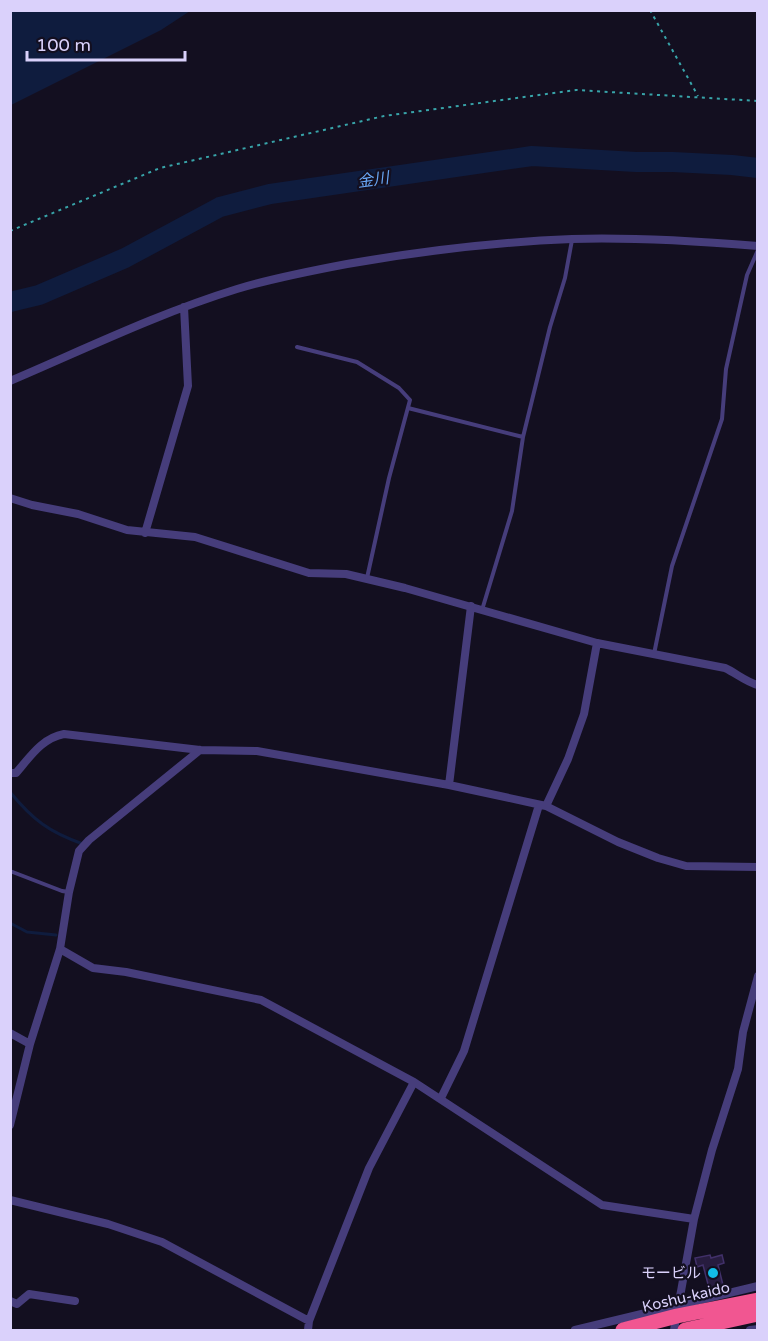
<svg xmlns="http://www.w3.org/2000/svg" width="768" height="1341" viewBox="0 0 768 1341" font-family="'Varela Round','Noto Sans JP',sans-serif">
<rect width="100%" height="100%" fill="#130f20"/>
<!-- water -->
<path fill="#0f1c3e" d="M11,10H190V11L161,30L11,105Z"/>
<g fill="none" stroke-linecap="round" stroke-linejoin="round">
<!-- stream -->
<path stroke="#0f1c3e" stroke-width="3" d="M10,792C33,820 49,832 83,844
M10,923L27,932L56,935"/>
<!-- river -->
<path stroke="#0f1c3e" stroke-width="20" d="M10,302L39,295L125,258L220,207L270,194L532,156L636,162H673L732,165L758,168"/>
</g>
<!-- building -->
<path fill="#271c3f" stroke="#413069" stroke-width="1.5" d="M710,1255L711,1258L722,1255L724,1263L718,1265L723,1285L709,1288L703,1265L697,1267L695,1258Z"/>
<g fill="none" stroke-linecap="round" stroke-linejoin="round">
<!-- path -->
<path stroke="#38a4a9" stroke-width="2" stroke-dasharray="3 4.5" stroke-linecap="butt" d="M650,10L698,96
M10,231L160,168L384,116L576,90L758,101"/>
<!-- lane -->
<path stroke="#463d7b" stroke-width="4" d="M297,347L357,362L399,388L410,400L389,478L367,578
M408,408L523,437
M482,610L512,511L523,437L550,327L565,278L572,240
M654,654L672,566L722,419L726,369L747,275L758,250
M10,871L62,891L69,892"/>
<!-- street -->
<path stroke="#463d7b" stroke-width="8" d="M10,381C85,349 159,313 237,289C273,278 310,271 347,264C421,251 497,242 572,239C634,237 696,241 758,246
M10,498L32,505L78,514L127,530L195,537L309,573L346,574L405,588L597,643L725,668C736,673 746,682 758,685
M145,533L188,386L184,307
M10,773H16C30,757 42,738 64,734L200,750L257,751L449,785L546,806L618,842L658,858L686,866L758,867
M449,785L471,606
M546,806L568,759L584,714L597,643
M60,949L93,968L126,972L261,1000L414,1082L602,1205L694,1219
M10,1033L30,1044
M441,1098L464,1051L539,805
M10,1125L30,1044L60,949L69,892L79,851L89,840L200,750
M10,1200L108,1224L162,1242L309,1321
M10,1301L17,1304L29,1294L75,1301
M308,1330L309,1321L369,1168L414,1082
M575,1330L758,1286
M674,1330L694,1219L712,1150L738,1069L743,1032L758,976
M750,1330L758,1329"/>
<!-- highway -->
<path stroke="#f15691" stroke-width="15" d="M623,1330L677,1316L758,1300
M685,1330L758,1314"/>
</g>
<!-- markers -->
<circle fill="#12bce6" stroke="#130f20" stroke-width="2" cx="713" cy="1273" r="6"/>
<g text-anchor="middle" stroke-width="4.5" stroke-linejoin="round" paint-order="stroke">
<!-- poi labels -->
<g font-size="15" fill="#dad1fb" stroke="#130f20" text-anchor="end">
<text x="701" y="1278">モービル</text>
</g>
<!-- street labels -->
<g font-size="15" fill="#dad1fb" stroke="#130f20">
<text transform="translate(686 1297) rotate(-13)" y="5">Koshu-kaido</text>
</g>
<!-- water labels -->
<g font-size="16" font-style="italic" fill="#68a5f3" stroke="#130f20">
<text transform="translate(373 179) rotate(-8)" y="6">金川</text>
</g>
</g>
<!-- border -->
<rect width="768" height="1341" fill="none" stroke="#dad1fb" stroke-width="24"/>
<!-- scale -->
<path d="M27 51v9h158v-9" fill="none" stroke="#dad1fb" stroke-width="3"/>
<text x="36" y="51" font-size="18" fill="#dad1fb" stroke="#130f20" stroke-width="4.5" paint-order="stroke">100 m</text>
</svg>
